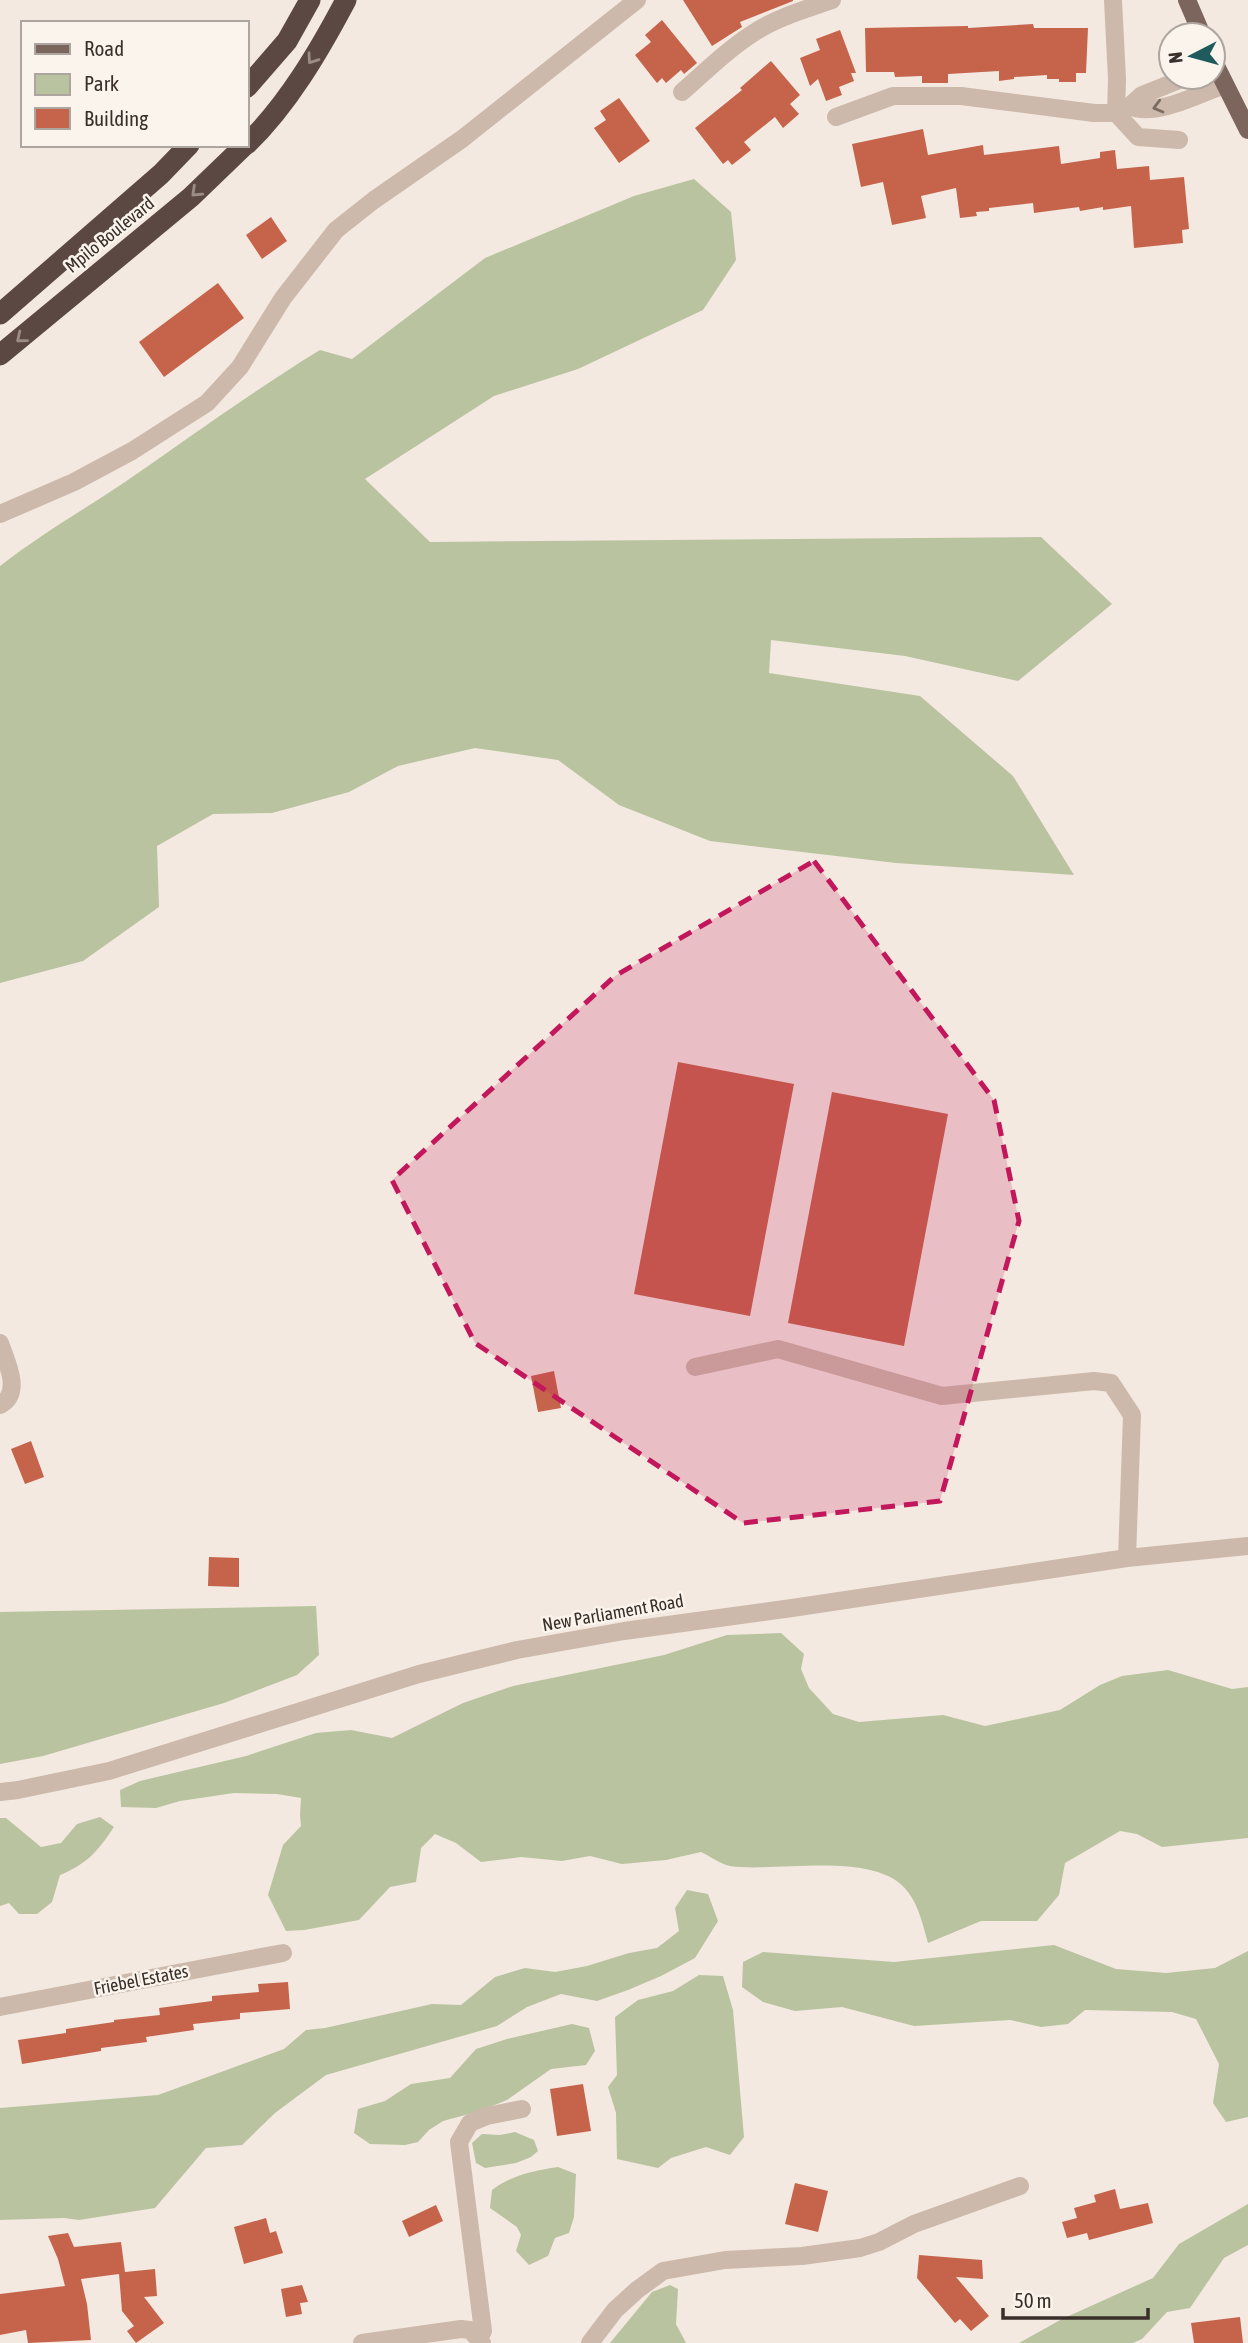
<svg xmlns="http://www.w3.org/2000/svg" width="1248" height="2343" viewBox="0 0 1248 2343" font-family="'Asap Condensed',sans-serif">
<rect width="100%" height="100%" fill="#f3e9e0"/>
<!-- green -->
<path fill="#b9c39f" d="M694,179L731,212L736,260L703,310L578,369L494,396L365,479L430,542L1041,537L1112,604L1018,681L905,656L771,640L769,673L920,696L1013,776L1074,875L896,863L710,841L619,805L558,760L475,748L398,766L349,792L272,813L213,814L157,846L159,907L83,961L0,983V566C40,535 83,510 125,482C190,437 253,391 320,350L352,359L485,258L634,196Z
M316,1606L319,1655L297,1675L224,1703L43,1756L0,1764V1612Z
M781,1633L804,1654L801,1669L809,1688L833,1714L859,1722L943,1715L985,1726L1060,1710L1100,1685L1122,1676L1168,1670L1232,1689L1248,1687V1838L1162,1847L1137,1834L1120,1831L1065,1863L1059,1895L1037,1921H981L928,1943C923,1926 919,1906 908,1892C877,1849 776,1873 730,1866C720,1864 710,1856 701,1852L666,1860L622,1864L590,1856L562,1861L521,1857L481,1862L456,1843L435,1834L421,1848L416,1882L390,1887L359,1920L304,1930L286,1931L268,1895L283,1845L301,1826L300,1815L301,1798L277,1794L234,1793L180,1801L156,1808L121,1807L120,1790L140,1781L246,1756L316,1733L351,1730L392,1738L463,1703L513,1686L664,1655L727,1635Z
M100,1817L114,1827C98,1851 87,1864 60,1875L52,1902L37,1914H19L9,1903L0,1906V1818H6L41,1847L61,1843L77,1824Z
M687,1890L708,1894L718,1921L695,1958L661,1976L628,1990L597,2001L561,1994L527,2007L497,2026L326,2075L275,2113L242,2145L206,2148L155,2208L79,2220L64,2218L0,2220V2108L158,2095L284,2049L306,2030L325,2028L432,2004L461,2005L495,1977L525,1968L555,1972L587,1966L629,1953L657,1948L679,1931L675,1908Z
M1054,1945L1116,1969L1166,1973L1215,1968L1248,1951V2117L1226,2122L1213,2103L1219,2064L1196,2019L1172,2012L1085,2010L1068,2024L1041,2027L1010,2020L914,2026L842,2007L795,2011L763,2002L742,1987L743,1962L763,1952L894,1962Z
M699,1975L723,1976L733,2010L744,2137L730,2155L706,2147L671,2158L658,2168L617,2159L616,2113L608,2087L617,2075L615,2017L638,2000L673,1991Z
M572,2024L589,2028L595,2051L586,2065L551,2069L507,2100L480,2111L443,2121L429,2130L418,2142L405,2145L370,2144L354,2133L358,2109L385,2101L411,2084L450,2078L476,2049L507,2039Z
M515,2132L534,2140L538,2151L531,2157L516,2163L485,2168L476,2163L472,2143L482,2134L500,2135Z
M558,2167L576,2174L574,2217L569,2233L555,2238L548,2256L529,2265L516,2251L521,2235L517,2227L490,2208L492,2190C512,2175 533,2171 558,2167Z
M1248,2204V2245L1224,2258L1190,2308L1167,2312L1142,2339L1133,2343H1019L1062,2319L1153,2278L1179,2244Z
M670,2285L678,2289L676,2324L686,2343H610L652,2292Z"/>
<!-- building -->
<path fill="#c6634b" d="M683,0H793V1L740,22L742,27L712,46Z
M662,20L697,63L684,74L681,70L666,83L662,78L657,83L635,55L651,42L645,35Z
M1033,24L1034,28H1088L1086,73H1076V82H1059V79H1047V75L1014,77V79L999,81V71L948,74V83H922V76L895,77L894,72H866L865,28L968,26V28Z
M840,30L856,73H851L854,81L839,87L842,95L826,101L818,79L810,86L800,58L820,50L816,39Z
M771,61L800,95L790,104L799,114L783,128L775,117L744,142L751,150L732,165L728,160L723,164L695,128L742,90L740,88Z
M619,98L650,141L619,163L594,128L606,120L600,111Z
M923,129L928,155L983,145L984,155L1059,146L1061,164L1100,158V152L1115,150L1117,169L1149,166L1150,180L1184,177L1189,229L1182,230L1183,243L1134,248L1131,206L1103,210V207L1080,211L1079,207L1034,213L1033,203L989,208V211L976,212L977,216L960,218L956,188L921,196L926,218L892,225L883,182L861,187L852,144Z
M271,217L287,241L262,259L246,235Z
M218,283L244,318L164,377L139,342Z
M678,1062L794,1084L750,1316L634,1294Z
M832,1092L948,1114L904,1346L788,1323Z
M554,1371L561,1408L538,1412L531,1376Z
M31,1441L44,1477L25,1484L11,1449Z
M209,1557L239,1558V1587L208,1586Z
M288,1982L290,2009L240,2013V2019L193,2024L194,2030L146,2037L147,2042L101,2048V2051L22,2064L18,2040L66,2033V2029L114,2022V2020L160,2015L159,2008L212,2001V1996L259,1992L258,1984Z
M583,2084L591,2131L557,2136L550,2089Z
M795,2183L828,2191L818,2232L785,2224Z
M1115,2189L1120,2209L1148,2203L1153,2223L1089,2240L1087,2233L1067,2238L1062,2222L1077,2218L1074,2208L1096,2202L1094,2195Z
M436,2205L443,2221L409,2237L402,2221Z
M266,2218L270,2233L276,2231L283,2253L244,2264L234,2227Z
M68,2233L74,2247L121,2242L125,2272L155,2269L157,2296L144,2297L164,2323L136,2343L127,2331L134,2326L122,2311L119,2274L81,2279L87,2304L91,2340L28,2343L26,2330L0,2335V2294L65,2286L58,2259L48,2236Z
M919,2255L982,2260L983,2279L956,2277L989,2316L971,2331L960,2319L955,2323L917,2278Z
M302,2285L308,2302L300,2303L302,2314L286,2317L281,2289Z
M1240,2317L1243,2343H1194L1191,2323Z"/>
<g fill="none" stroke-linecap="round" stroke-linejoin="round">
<!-- minor -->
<path stroke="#ccb9ab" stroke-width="18" d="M1113,0L1117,79L1116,113L1138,137L1179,140
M682,92C706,71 728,49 755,32C778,17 807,9 832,0
M1130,106C1153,118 1200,94 1224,85
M836,117L893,96H961L1094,113H1116L1130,106L1142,95L1187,77
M0,514L74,482L132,451L207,403L240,367L283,298L336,230L374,200L462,139L637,0
M0,1343C6,1361 23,1393 0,1405
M695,1367L778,1349L942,1396L1094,1381L1111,1383L1132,1415L1127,1558
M0,1792L18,1790L109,1771L419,1674L517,1650L624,1631L792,1608L1127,1558L1248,1546
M0,2007L283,1953
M479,2338L483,2331L459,2142L470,2123L487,2116L522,2109
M362,2343L461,2329L470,2330L482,2343
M590,2343L615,2310L637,2290L663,2271L725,2260L802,2256L860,2248L879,2242L914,2224L1020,2186"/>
<!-- major -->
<path stroke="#7c655c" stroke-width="18" d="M1187,0L1202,35
M1213,60L1248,130"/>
<!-- highway -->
<path stroke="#5b4842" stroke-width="21" d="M247,87L287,41L310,0
M247,144C288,104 319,51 346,0
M0,314L161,174L189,145
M0,355L191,197L245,145"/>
</g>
<!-- one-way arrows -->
<defs><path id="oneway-chevron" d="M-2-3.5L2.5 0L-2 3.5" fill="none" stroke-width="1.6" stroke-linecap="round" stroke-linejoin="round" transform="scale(1.75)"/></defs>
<g stroke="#9b8d86">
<use href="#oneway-chevron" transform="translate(312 59) rotate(125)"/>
<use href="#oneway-chevron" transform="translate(196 192) rotate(137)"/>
<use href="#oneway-chevron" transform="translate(21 338) rotate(141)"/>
</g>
<use stroke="#7c6d64" href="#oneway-chevron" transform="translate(1158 107) rotate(165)"/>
<!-- marked area -->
<path fill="#c2185b" fill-opacity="0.2" stroke="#c2185b" stroke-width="5" stroke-dasharray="14 9" stroke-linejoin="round" d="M814,861L994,1100L1019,1221L940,1501L743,1523L475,1343L392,1180L615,976Z"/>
<g text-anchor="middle" stroke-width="5" stroke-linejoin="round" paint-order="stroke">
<!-- street labels -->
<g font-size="18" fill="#3a2f2a" stroke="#faf4ed">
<text transform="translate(110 235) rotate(-39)" y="6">Mpilo Boulevard</text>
<text transform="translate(613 1613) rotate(-10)" y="6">New Parliament Road</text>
<text transform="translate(141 1980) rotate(-11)" y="6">Friebel Estates</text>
</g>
</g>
<!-- legend -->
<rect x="21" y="21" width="228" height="126" fill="#faf4ed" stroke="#ada59f" stroke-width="2"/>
<rect x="35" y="44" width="35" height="10" fill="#7c655c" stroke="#ada59f" stroke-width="2"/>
<text x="84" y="56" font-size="21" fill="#3a2f2a">Road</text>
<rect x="35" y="74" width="35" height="21" fill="#b9c39f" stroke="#ada59f" stroke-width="2"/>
<text x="84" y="91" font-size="21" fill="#3a2f2a">Park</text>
<rect x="35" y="108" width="35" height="21" fill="#c6634b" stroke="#ada59f" stroke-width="2"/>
<text x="84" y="126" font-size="21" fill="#3a2f2a">Building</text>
<!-- north arrow -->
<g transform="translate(1192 56) rotate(264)"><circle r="33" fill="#faf4ed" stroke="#ada59f" stroke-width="2"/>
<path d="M0-5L12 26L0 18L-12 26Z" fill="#1f5b5c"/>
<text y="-10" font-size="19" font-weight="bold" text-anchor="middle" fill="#3a2f2a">N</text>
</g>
<!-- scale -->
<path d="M1003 2308v10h145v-10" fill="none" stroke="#3a2f2a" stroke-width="3.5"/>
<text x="1014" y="2308" font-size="21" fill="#3a2f2a" stroke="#faf4ed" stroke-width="5" paint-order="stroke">50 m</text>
</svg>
